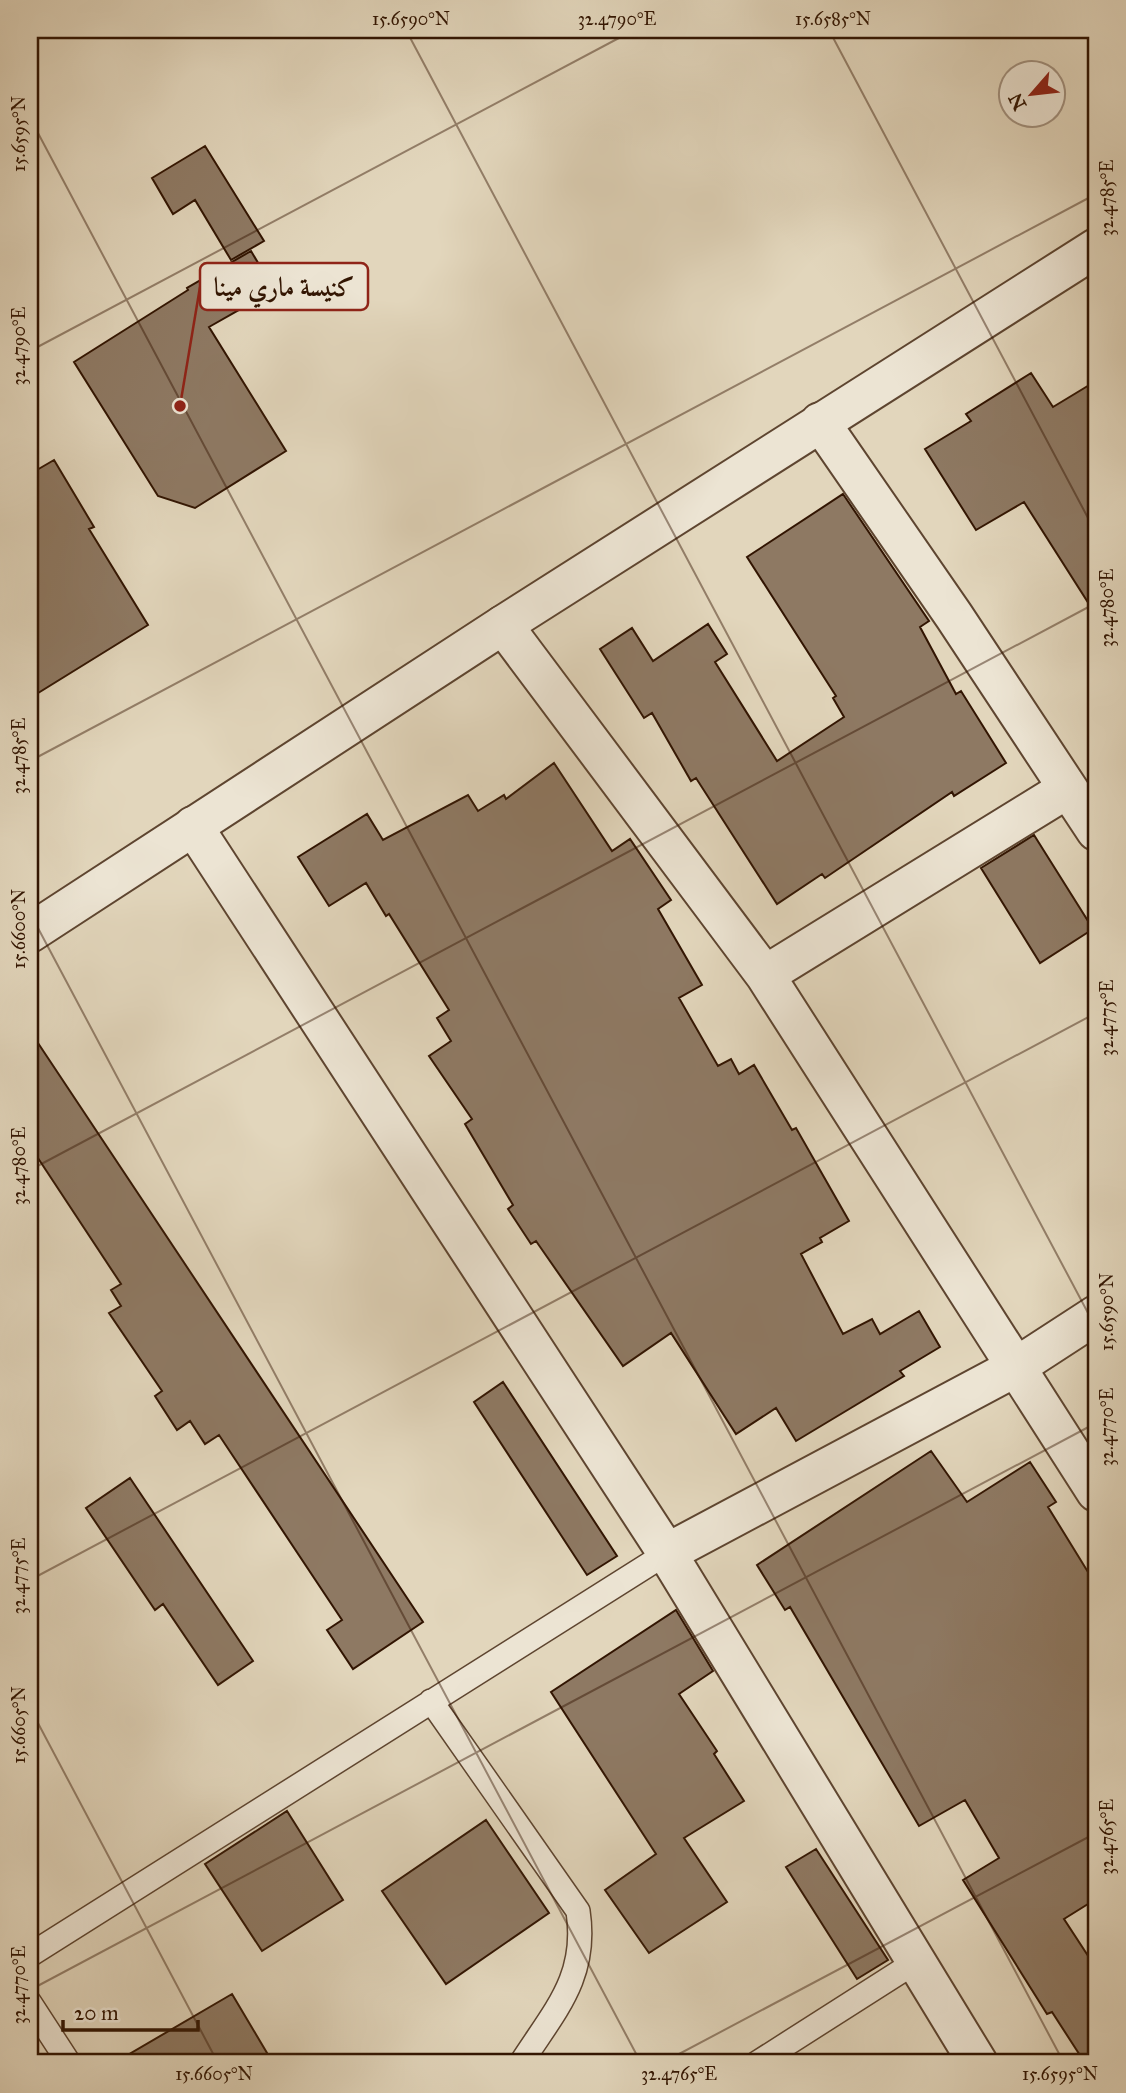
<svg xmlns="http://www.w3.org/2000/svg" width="1126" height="2093" viewBox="0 0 1126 2093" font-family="'IM FELL Great Primer',Amiri,serif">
<rect width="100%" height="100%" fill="#e2d6bc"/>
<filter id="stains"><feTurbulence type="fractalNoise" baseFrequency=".00286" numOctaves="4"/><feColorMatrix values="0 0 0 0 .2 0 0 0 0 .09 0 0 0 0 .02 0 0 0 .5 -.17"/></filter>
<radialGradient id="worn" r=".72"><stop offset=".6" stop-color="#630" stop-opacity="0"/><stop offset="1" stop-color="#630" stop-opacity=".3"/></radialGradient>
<!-- building -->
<path fill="#8e7963" stroke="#321502" stroke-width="2" d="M205,146L264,241L231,260L195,200L173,214L152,178Z
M251,251L274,290L209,327L286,451L195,508L158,496L74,362L188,290L187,288Z
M1031,373L1053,407L1096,381V615L1024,502L976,530L925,449L971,421L966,414Z
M54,460L94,527L89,529L148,625L30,698V474Z
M843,494L929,621L920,627L956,694L961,691L1006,763L954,796L952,792L825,878L822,874L777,904L696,778L691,781L652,713L644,718L600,649L632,628L653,661L708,624L727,654L715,662L777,761L844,717L833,698L836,696L747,557Z
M554,763L612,851L630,839L671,900L658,909L702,985L679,998L718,1066L731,1059L739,1074L754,1065L792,1130L796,1128L849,1221L820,1238L822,1242L801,1254L843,1334L872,1319L880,1334L919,1311L940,1347L900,1371L904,1376L796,1441L776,1408L736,1434L671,1333L623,1366L536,1241L531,1244L508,1209L513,1205L465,1124L472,1119L429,1056L451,1041L437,1018L449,1010L389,914L386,916L366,883L329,906L298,857L367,814L383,840L468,795L478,811L504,795L506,799Z
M1034,835L1093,929L1040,963L981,868Z
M30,1031L423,1622L353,1669L327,1630L342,1620L219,1435L205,1444L190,1421L177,1430L155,1396L162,1391L109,1313L121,1306L111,1290L121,1284L30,1146Z
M503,1382L617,1556L587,1575L474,1402Z
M931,1451L967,1502L1030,1462L1056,1502L1048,1507L1096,1585V1899L1064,1919L1096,1968V2063H1085L1052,2012L1047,2014L963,1880L999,1858L965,1800L919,1826L790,1607L785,1610L757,1565Z
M130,1478L253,1661L218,1685L163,1604L155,1610L86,1508Z
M676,1610L713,1671L679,1694L717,1751L714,1754L744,1801L684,1838L727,1902L649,1953L605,1890L656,1854L551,1692Z
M287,1811L343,1900L262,1951L205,1864Z
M486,1820L549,1913L446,1984L382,1891Z
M816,1849L888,1960L857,1979L786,1867Z
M232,1994L273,2063H114Z"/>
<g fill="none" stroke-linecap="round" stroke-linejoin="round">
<defs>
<path id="service" d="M431,1701L578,1911C588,1977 555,2010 521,2063
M30,1955L667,1553
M30,2003L69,2063
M757,2063L917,1961"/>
<path id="minor" d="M820,422L954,616L1096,831
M503,625L765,975L1096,1492
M193,826L667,1553L978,2063
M765,975L1067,789
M667,1553L1016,1367L1096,1315"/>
<path id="tertiary" d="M30,933L503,625L1096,248"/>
</defs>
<!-- service casing -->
<use href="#service" stroke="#5e4530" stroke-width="26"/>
<!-- minor casing -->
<use href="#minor" stroke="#5e4530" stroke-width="42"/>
<!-- tertiary casing -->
<use href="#tertiary" stroke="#5e4530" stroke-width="42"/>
<!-- service -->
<use href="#service" stroke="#ece4d3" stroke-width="23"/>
<!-- minor -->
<use href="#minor" stroke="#ece4d3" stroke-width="38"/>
<!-- tertiary -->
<use href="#tertiary" stroke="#ece4d3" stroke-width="38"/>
</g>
<!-- ticks -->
<path fill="none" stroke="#321502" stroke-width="2" stroke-opacity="0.45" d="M406,30L1096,1328M829,30L1096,533M30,118L1064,2063M30,351L634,30M30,761L1096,194M30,913L641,2063M30,1170L1096,603M30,1580L1096,1013M30,1708L218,2063M30,1990L1096,1423M662,2063L1096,1833"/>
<!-- callouts -->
<path fill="none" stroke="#8f2418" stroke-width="2.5" d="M180 406L200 287"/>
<circle fill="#8f2418" stroke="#ece4d3" stroke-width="2.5" cx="180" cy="406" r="7"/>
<rect fill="#ece4d3" stroke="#8f2418" stroke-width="2.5" x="200" y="263" width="168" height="47" rx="7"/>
<g font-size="26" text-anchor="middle" font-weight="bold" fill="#321502">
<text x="284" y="296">كنيسة ماري مينا</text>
</g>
<!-- margin -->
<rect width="1126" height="2093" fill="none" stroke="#e2d6bc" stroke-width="77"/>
<!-- north arrow -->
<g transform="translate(1032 94) rotate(242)"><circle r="33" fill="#ece4d3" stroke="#a2917f" stroke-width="2"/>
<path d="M0-5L12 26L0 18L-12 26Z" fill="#8f2418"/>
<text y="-10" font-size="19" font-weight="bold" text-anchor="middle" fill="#321502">N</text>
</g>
<!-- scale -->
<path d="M63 2020v10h135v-10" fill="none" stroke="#321502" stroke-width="3.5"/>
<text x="74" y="2020" font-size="21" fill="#321502" stroke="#ece4d3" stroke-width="5" paint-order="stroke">20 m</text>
<rect x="38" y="38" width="1050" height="2016" fill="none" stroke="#321502" stroke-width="2.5"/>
<g font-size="18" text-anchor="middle" fill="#321502">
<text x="411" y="25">15.6590°N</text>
<text x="617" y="25">32.4790°E</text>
<text x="833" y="25">15.6585°N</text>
<text transform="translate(19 134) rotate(-90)" y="6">15.6595°N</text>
<text transform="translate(1107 198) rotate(-90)" y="6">32.4785°E</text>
<text transform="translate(19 346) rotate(-90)" y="6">32.4790°E</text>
<text transform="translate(1107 608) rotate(-90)" y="6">32.4780°E</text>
<text transform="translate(19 756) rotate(-90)" y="6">32.4785°E</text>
<text transform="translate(19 929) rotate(-90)" y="6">15.6600°N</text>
<text transform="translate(1107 1018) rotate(-90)" y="6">32.4775°E</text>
<text transform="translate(19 1166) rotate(-90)" y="6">32.4780°E</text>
<text transform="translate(1107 1312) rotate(-90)" y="6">15.6590°N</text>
<text transform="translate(1107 1427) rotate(-90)" y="6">32.4770°E</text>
<text transform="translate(19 1576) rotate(-90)" y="6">32.4775°E</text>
<text transform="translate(19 1725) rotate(-90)" y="6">15.6605°N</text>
<text transform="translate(1107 1837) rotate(-90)" y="6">32.4765°E</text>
<text transform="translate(19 1985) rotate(-90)" y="6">32.4770°E</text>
<text x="214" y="2080">15.6605°N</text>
<text x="679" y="2080">32.4765°E</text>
<text x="1060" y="2080">15.6595°N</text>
</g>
<rect width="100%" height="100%" filter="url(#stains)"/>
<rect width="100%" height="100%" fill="url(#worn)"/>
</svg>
